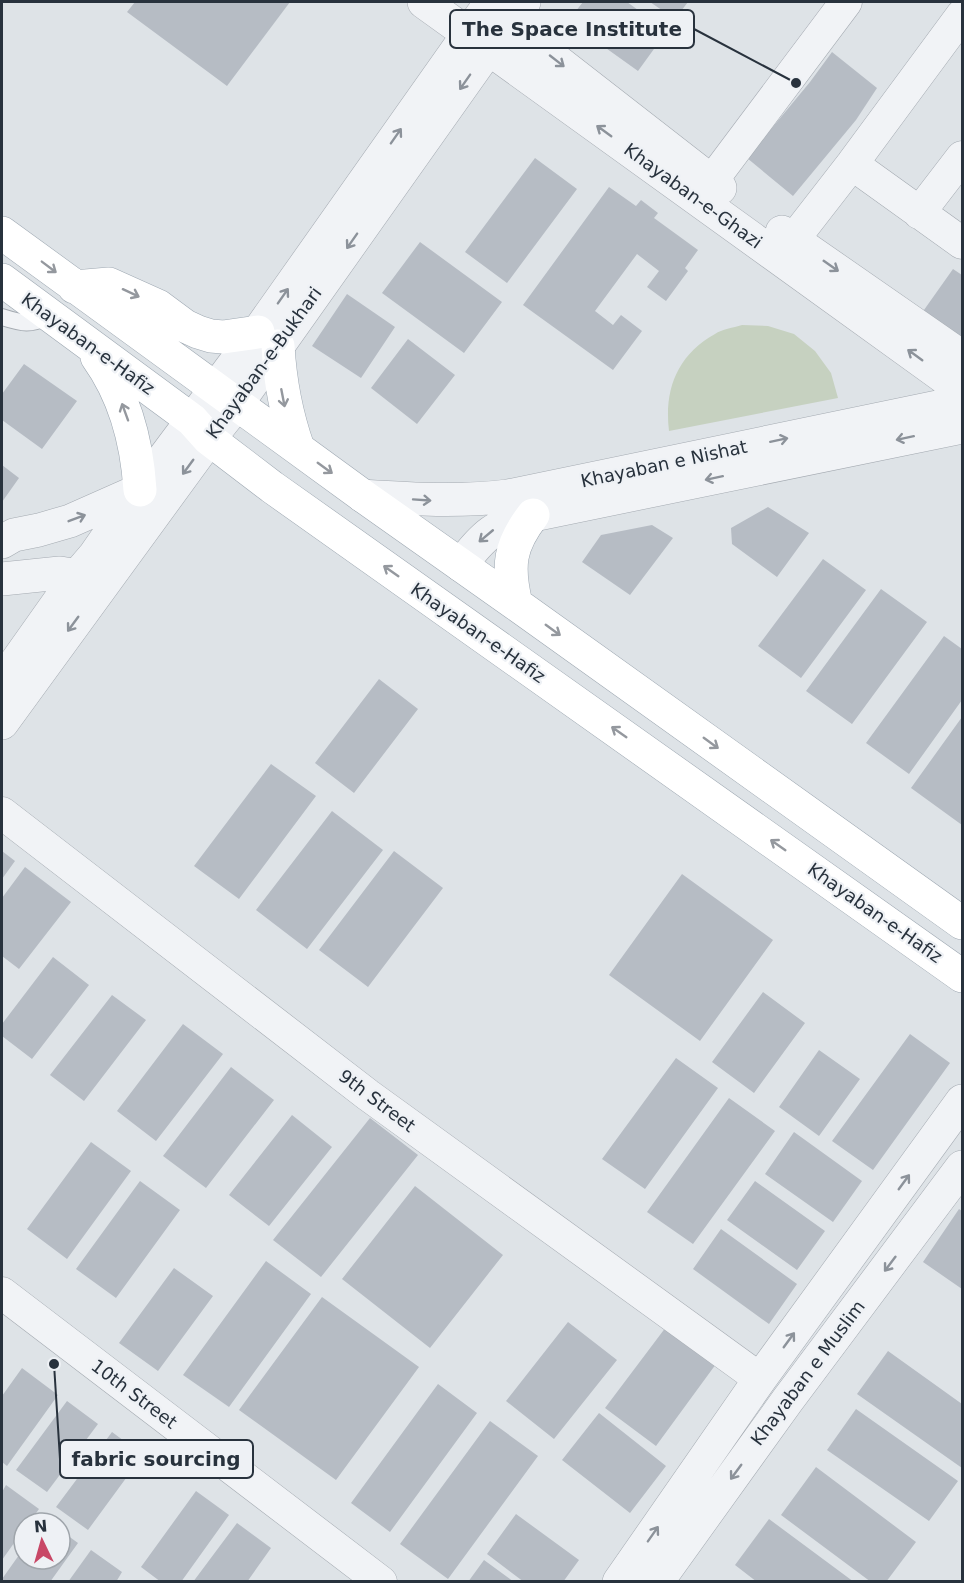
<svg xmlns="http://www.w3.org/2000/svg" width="964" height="1583" viewBox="0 0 964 1583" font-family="'DejaVu Sans',sans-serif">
<rect width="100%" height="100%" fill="#dee3e7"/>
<!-- green -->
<path fill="#c6d1c0" d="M742,325L768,326L794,334L815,351L831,373L838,398L669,431C664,390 677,355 715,334C722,329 733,328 742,325Z"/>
<!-- building -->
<path fill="#b6bcc4" d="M135,2H290L227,86L127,12Z
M583,2H627L667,31L638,71L568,21Z
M650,2H688L675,19Z
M832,52L877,88L856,120L793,196L747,158L810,82Z
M535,158L577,189L507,283L465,252Z
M609,187L636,206L641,200L658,213L654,218L698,250L685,268L688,271L666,301L647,287L659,271L637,254L595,311L613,325L621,315L642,331L613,370L523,305Z
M420,242L502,302L464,353L382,293Z
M953,269L962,275V347L919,317Z
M347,294L395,327L361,378L312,346Z
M408,339L455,375L417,424L371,388Z
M24,364L77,401L42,449L2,420V394Z
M2,465L19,478L2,502Z
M768,507L809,533L777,577L732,544L731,528Z
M652,525L673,538L630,595L582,562L601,535Z
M823,559L866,590L801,678L758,646Z
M881,589L927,622L852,724L806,691Z
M944,636L962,649V700L909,774L866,743Z
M379,679L418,709L354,793L315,763Z
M962,717V825L911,788Z
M271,764L316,796L239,899L194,866Z
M332,811L383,850L307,949L256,910Z
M2,851L15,861L2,879Z
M394,851L443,888L368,987L319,950Z
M25,867L71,902L19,969L2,956V898Z
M682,874L773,940L700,1041L609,975Z
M53,957L89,985L32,1059L2,1036V1024Z
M763,992L805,1023L754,1093L712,1062Z
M112,995L146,1020L84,1101L50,1075Z
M183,1024L223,1054L156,1141L117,1111Z
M910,1034L950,1063L873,1170L832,1141Z
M819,1050L860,1079L819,1136L779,1107Z
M676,1058L718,1088L645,1189L602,1159Z
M231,1067L274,1100L206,1188L163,1156Z
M729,1098L775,1131L693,1244L647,1212Z
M292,1115L332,1147L269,1226L229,1195Z
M370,1118L418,1155L321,1277L273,1240Z
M794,1132L862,1181L833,1222L765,1174Z
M91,1142L131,1171L67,1259L27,1229Z
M140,1181L180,1210L116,1298L76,1269Z
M755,1181L825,1231L797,1270L727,1220Z
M415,1186L503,1255L430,1348L342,1279Z
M959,1209L962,1211V1289L923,1262Z
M721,1229L797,1284L769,1324L693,1269Z
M266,1261L311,1294L229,1407L183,1375Z
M174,1268L213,1296L158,1371L119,1343Z
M322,1297L419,1367L336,1480L239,1410Z
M568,1322L617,1360L554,1439L506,1401Z
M666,1327L716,1364L656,1446L605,1408Z
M888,1351L962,1404V1468L857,1394Z
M22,1368L58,1395L7,1466L2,1462V1396Z
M438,1384L477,1413L390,1532L351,1503Z
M67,1401L98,1424L47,1492L16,1470Z
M856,1409L958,1481L929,1521L827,1450Z
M599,1413L666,1466L630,1513L562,1460Z
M490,1421L538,1456L448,1579L400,1544Z
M112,1432L143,1455L88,1530L56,1507Z
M816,1467L916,1542L886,1582H871L781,1515Z
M6,1485L39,1509L29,1523H24V1529L2,1560V1492Z
M196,1491L229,1515L181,1582H161L141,1567Z
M516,1514L579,1560L563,1582H524L487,1554Z
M769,1519L854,1582H757L735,1565Z
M237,1523L271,1548L247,1582H193Z
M60,1530L78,1543L50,1582H2V1579L24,1548V1559H60Z
M91,1550L122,1572L116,1582H68Z
M484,1560L514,1582H468Z"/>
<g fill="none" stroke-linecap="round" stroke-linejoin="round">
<defs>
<path id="service" d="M2,317C24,324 29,325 51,316"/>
<path id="minor" d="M852,164L962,243
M711,182L846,2
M919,213L962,157
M793,240L852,164L962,15
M2,813L368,1095L760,1379
M2,1293L381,1582"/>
<path id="tertiary" d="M424,2L962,390
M490,11L508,23L720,188
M782,232L962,357
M363,496C412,499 459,502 508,496L962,402
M2,542L14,535L39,530L70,521L140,490
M461,565C484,534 495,525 533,515L962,427
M2,579L60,573L77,576L93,583
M2,682L77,576L95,555L140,490L258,332L491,2
M2,723L209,439L237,404L489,48L524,2
M619,1582L760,1379L962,1101
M657,1582L787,1401L962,1167"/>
<path id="primary" d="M2,233L363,496L516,604L962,923
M2,280L192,420L209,439L272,487L962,976
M74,287L109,284L158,306L185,326L198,332L211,336L223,337L258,332
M278,346C280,381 286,414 298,448
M97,357C125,396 137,442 140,490
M516,604C507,566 509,546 533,515"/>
</defs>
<!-- service casing -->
<use href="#service" stroke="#a4aab1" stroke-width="18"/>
<!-- minor casing -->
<use href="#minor" stroke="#a4aab1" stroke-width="33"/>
<!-- tertiary casing -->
<use href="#tertiary" stroke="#a4aab1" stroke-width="34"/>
<!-- primary casing -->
<use href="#primary" stroke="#9ea8b2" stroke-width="34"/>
<!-- service -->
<use href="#service" stroke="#f1f3f6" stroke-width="16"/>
<!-- minor -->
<use href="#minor" stroke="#f1f3f6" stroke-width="32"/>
<!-- tertiary -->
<use href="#tertiary" stroke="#f1f3f6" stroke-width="33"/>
<!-- primary -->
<use href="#primary" stroke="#fff" stroke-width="33"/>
</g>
<!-- one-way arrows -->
<defs><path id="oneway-shaft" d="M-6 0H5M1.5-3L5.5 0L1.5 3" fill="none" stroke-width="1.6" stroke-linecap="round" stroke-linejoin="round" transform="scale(1.5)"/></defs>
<g stroke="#8c929a">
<use href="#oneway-shaft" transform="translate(557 61) rotate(38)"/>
<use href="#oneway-shaft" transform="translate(465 82) rotate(125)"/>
<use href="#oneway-shaft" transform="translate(604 131) rotate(-144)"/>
<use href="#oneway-shaft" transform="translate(396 136) rotate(-55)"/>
<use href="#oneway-shaft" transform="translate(352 241) rotate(125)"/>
<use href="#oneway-shaft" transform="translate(831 266) rotate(35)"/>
<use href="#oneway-shaft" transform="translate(283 296) rotate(-55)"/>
<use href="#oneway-shaft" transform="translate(915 355) rotate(-144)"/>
<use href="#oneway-shaft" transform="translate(905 438) rotate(168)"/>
<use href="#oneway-shaft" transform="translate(779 440) rotate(-12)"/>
<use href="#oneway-shaft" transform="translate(188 467) rotate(126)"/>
<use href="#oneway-shaft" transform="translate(714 478) rotate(168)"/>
<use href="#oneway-shaft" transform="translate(422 500) rotate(4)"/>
<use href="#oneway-shaft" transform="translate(77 518) rotate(-21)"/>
<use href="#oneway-shaft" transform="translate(486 536) rotate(140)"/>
<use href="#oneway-shaft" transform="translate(73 624) rotate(126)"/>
<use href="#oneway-shaft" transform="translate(904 1182) rotate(-54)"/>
<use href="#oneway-shaft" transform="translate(890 1264) rotate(127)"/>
<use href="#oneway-shaft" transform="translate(789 1340) rotate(-54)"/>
<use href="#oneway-shaft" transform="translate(736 1472) rotate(126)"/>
<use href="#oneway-shaft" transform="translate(653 1534) rotate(-55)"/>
</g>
<g stroke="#94989e">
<use href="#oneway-shaft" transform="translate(49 267) rotate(37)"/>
<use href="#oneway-shaft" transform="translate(131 293) rotate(25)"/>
<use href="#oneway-shaft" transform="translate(283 398) rotate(79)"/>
<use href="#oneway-shaft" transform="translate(125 412) rotate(-110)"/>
<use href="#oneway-shaft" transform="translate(325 468) rotate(36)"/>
<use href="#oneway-shaft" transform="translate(391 571) rotate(-145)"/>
<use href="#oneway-shaft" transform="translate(553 630) rotate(36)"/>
<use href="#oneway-shaft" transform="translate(619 732) rotate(-145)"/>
<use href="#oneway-shaft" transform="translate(711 743) rotate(36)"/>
<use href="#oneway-shaft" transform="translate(778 845) rotate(-145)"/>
</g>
<g text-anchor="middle" stroke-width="4.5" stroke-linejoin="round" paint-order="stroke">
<!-- street labels -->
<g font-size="18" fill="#28323d" stroke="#eef1f5">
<text transform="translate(693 196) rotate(36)" y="6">Khayaban-e-Ghazi</text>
<text transform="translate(88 344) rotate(36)" y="6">Khayaban-e-Hafiz</text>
<text transform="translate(264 363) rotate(-54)" y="6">Khayaban-e-Bukhari</text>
<text transform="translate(664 464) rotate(-12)" y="6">Khayaban e Nishat</text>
<text transform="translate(478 633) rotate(35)" y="6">Khayaban-e-Hafiz</text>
<text transform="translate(875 913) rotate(35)" y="6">Khayaban-e-Hafiz</text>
<text transform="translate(377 1101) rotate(37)" y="6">9th Street</text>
<text transform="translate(808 1373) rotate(-53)" y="6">Khayaban e Muslim</text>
<text transform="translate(134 1394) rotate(37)" y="6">10th Street</text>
</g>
</g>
<!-- callouts -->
<path fill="none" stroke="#28323d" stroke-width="2" d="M796 83L694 29M54 1364L60 1459"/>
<g fill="#28323d" stroke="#eef1f5" stroke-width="2">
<circle cx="796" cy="83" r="6"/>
<circle cx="54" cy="1364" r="6"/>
</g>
<g fill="#eef1f5" stroke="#28323d" stroke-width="2">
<rect x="450" y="10" width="244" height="38" rx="6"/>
<rect x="60" y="1440" width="193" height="38" rx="6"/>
</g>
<g font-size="20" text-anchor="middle" font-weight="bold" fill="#28323d">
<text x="572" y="36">The Space Institute</text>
<text x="156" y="1466">fabric sourcing</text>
</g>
<!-- border -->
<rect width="964" height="1583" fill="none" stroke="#28323d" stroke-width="6"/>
<!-- north arrow -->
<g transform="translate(42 1541) rotate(355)"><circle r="28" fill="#eef1f5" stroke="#9fa5ab" stroke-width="1.5"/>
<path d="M0-4.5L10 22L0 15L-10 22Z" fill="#c84766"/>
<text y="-9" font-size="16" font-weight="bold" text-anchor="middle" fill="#28323d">N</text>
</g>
</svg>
